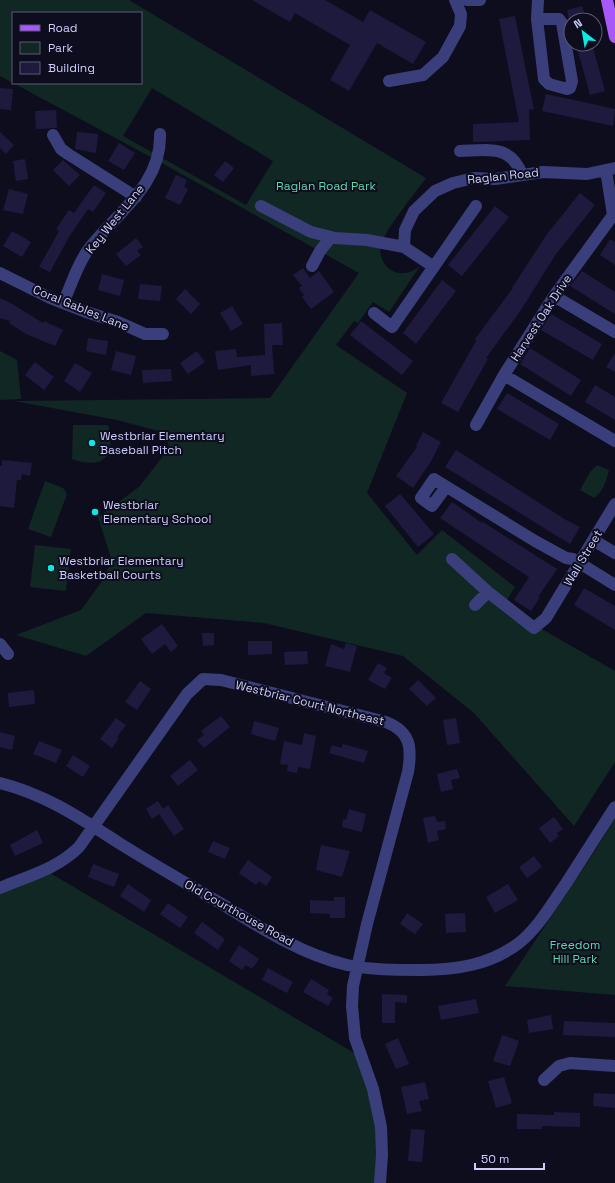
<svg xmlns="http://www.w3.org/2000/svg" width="615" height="1183" viewBox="0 0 615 1183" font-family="'Space Grotesk',sans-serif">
<rect width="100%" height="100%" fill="#0e0d1e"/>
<!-- green -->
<path fill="#102724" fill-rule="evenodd" d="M0,0H129L426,178C416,192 385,230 381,244C378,255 384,268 395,272C405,275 413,272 420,266L389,312L373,302L358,323L354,321L336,345L407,393L367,493L417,555L442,530L515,587L503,607L615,671V762L574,826L474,713L403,656L264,623L146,613L86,656L16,635L81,610L100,584L112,561L98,517L139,487L170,447L162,432L117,420L14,401L270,398L359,273L149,156L0,76ZM13,13H141V83H13ZM152,88L273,161L246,205L123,136Z
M0,351L17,360L21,399L0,400Z
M73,425H108C117,457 102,470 72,459Z
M597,465L609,470C606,481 604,491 594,498L580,490L590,472Z
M45,481L63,488L67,494L51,537L28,529Z
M35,545L71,549L66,591L30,587Z
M615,817V995L505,986L595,851Z
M45,870L361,1057L373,1089L380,1183H0V888Z"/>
<!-- building -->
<path fill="#1d1a3e" d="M252,0H325L363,22L370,10L426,42L413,64L377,43L349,91L330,80L350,45L295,13L290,22Z
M582,6L586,20H569L567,10Z
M515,16L534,110L529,109L530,140L473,142V124L519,122L499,19Z
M576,44H592L605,91L590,95Z
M0,88L13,89L11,110L0,109Z
M546,94L615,109L613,126L542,111Z
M56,110L57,128L36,129L35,111Z
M0,132L14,145L6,154L0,148Z
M77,132L98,134L96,153L75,149Z
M119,143L135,153L124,170L108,161Z
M25,159L28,179L16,181L13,161Z
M63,160L80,175L69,186L53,170Z
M225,161L234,168L223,182L214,175Z
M176,175L187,180L184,187L188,189L180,205L165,198Z
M94,185L106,193L93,212L88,209L69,237L50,272L39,267L59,231L56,229L69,210L74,213Z
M9,189L28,194L23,214L3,210Z
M580,193L595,205L556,254L521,310L486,358L488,359L458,412L441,403L476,341L475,339L513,288H512L547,234Z
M495,206L509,217L462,276L448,265Z
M12,231L31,242L22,257L3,246Z
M136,238L143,247L137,251L141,255L126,266L116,254Z
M610,239L615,242V265L600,255Z
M303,268L310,278L319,271L334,292L311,309L302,297L304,295L299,288L302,286L293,275Z
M582,271L615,292V314L570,286Z
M102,274L124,280L120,296L98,290Z
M442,280L456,291L416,344L403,333Z
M140,284L162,286L160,301L138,299Z
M185,289L200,304L191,314L176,299Z
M0,298L9,302L43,323L44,321L63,330L55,346L26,334L9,323L10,321L0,318Z
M232,306L243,324L231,331L220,313Z
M551,314L602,344L593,360L541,330Z
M361,321L413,361L402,375L350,335Z
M282,323L283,345H272L274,374L251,376V365L218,370L215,351L236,349L237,357L265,355L264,324Z
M88,338L108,341L106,355L86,351Z
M530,348L581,380L571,396L520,364Z
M116,351L136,356L131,375L111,370Z
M197,351L205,362L188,374L180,363Z
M615,353V372L606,367Z
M35,362L54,377L44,390L25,375Z
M75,363L92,373L80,392L64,381Z
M171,369L172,381L143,383L142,370Z
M595,385L615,397V420L585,402Z
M507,393L559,424L550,440L497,409Z
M423,432L441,442L430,463L413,488L396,476L417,447L416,446Z
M456,450L566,520L580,527L570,544L445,467Z
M2,460L32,463L30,476L22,474L21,480H17L14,508L0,506V466H2Z
M400,494L434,534L418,547L385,506Z
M452,502L482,523L483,522L557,569L538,597H540L531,611L514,600L529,577L440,518Z
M584,588L615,606V630L574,605Z
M162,624L178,646L171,652L165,644L152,654L141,639Z
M202,633H214V645L203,646Z
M248,641H272V654L248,655Z
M346,643L357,646L350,672L325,666L331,644L344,649Z
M307,651L308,664L285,665L284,652Z
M378,663L387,668L384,673L392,678L385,689L368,680Z
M418,680L436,698L427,706L409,689Z
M140,681L151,689L137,710L125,702Z
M34,690L35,704L9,707L8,693Z
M221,716L230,727L204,748L197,740L204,735L201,731Z
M116,718L126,725L117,737L119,738L112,748L100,739Z
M456,718L460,743L447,745L443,720Z
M254,721L279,728L275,741L251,734Z
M0,732L15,736L12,750L0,747Z
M304,733L316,736L310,769L298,767L297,773L287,771L288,765L280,764L284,741L302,745Z
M39,741L62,750L56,763L33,754Z
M343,744L368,751L364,763L329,753L332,745L341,748Z
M73,755L90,766L83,777L66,766Z
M190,760L198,770L178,786L170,776Z
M457,769L460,778L451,780L453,789L441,792L437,774Z
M158,801L163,809L168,805L184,829L174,836L159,814L152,819L146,809Z
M349,809L366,814L362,832L342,827L343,819L346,820Z
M435,816L437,822L445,821L446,829L437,831L439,840L428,843L423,818Z
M554,817L563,829L557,833L559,836L550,843L539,828Z
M37,830L43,843L15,856L10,845Z
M213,841L230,848L225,859L208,852Z
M321,845L350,851L342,877L316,870Z
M534,856L542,867L527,878L519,867Z
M248,860L272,877L266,886L259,881L256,885L239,873Z
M93,864L119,874L114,887L88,877Z
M128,884L151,900L144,912L120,896Z
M508,884L518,900L495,913L486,897Z
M334,897H345V918H330V914L310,913V900L334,901Z
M168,903L188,917L180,928L160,914Z
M407,913L423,924L415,934L400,924Z
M465,913L466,932L446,933L445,914Z
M202,922L225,939L218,950L194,933Z
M239,945L259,959L252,969L246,965L242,970L229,961Z
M268,968L293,982L287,993L262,980Z
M311,979L329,990L327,994L333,998L328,1006L303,992Z
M382,994L407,995V1003L395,1002V1023H382Z
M476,999L479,1013L441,1020L438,1006Z
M551,1015L553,1029L529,1033L527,1020Z
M564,1021L615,1023V1037L563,1035Z
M502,1035L519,1041L510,1066L493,1061Z
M398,1038L409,1064L396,1069L385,1044Z
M504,1077L512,1103L496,1108L488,1081Z
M425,1082L429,1099L419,1101L422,1111L407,1114L401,1087Z
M594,1093L615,1094V1108L593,1106Z
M554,1112L580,1113V1127L542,1126V1129H517V1114L554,1115Z
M411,1129L425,1130L422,1162L408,1161Z"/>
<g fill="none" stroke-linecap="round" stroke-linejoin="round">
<!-- minor -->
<path stroke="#3a3f7b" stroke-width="12" d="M467,0H480
M537,19H559L562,23L572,81L570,88L567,89L549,84L544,79L537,19L538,0
M389,81L423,75L443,57L460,26L461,14L455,0
M53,135L61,149L68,154L136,197
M460,151C487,150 511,144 522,175
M606,170L613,215L615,217
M261,206L311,232L335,238L367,240L404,247L434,267
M404,247L405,230L414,211L435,191L453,183L474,178L495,179L543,172L587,174L615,168
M312,266L320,251L331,237
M0,273L50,298L86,312L118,322L145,334H163
M554,296L615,332
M63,303C71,286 77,265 88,250C115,214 162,185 160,134
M374,313L392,327L476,206
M504,375L615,441
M476,425L504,375L554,296L613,215
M446,487L432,506L421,498L434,479L535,541L566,558L573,559L615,585
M593,540L615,553
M452,559L488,592
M475,605L488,592L534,628L546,618L615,504
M0,644L8,654
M0,783C45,794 80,818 119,843C154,865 191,886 227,907C264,930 304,955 347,965C370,970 397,970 421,970C456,970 490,965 519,943C538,928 551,905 565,885C582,859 598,833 615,807
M0,888C28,876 57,869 79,847L187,694L203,679L221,680L386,722C411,732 412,748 408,772L367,924L353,986L352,1006L355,1038L373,1089L381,1127L382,1155L380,1183
M544,1080L559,1066L570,1063L615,1066"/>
<!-- major -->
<path stroke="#a858f8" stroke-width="12" d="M607,0L615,37"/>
</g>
<!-- markers -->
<g fill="#0aeae5" stroke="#0e0d1e" stroke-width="1.5">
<circle cx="92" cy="443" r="4"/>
<circle cx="95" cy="512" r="4"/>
<circle cx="51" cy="568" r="4"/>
</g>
<g text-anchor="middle" stroke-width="4" stroke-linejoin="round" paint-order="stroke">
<!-- street labels -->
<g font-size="12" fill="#ccccfd" stroke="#0e0d1e">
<text transform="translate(503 176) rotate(-6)" y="4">Raglan Road</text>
<text transform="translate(115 219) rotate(-51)" y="4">Key West Lane</text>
<text transform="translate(81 308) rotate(22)" y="4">Coral Gables Lane</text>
<text transform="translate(541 318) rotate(-57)" y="4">Harvest Oak Drive</text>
<text transform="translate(583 558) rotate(-59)" y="4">Wall Street</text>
<text transform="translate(310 703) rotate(14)" y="4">Westbriar Court Northeast</text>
<text transform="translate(239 913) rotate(29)" y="4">Old Courthouse Road</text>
</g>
<!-- park labels -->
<g font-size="12" fill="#5cd9aa" stroke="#0e0d1e">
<text x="326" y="190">Raglan Road Park</text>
<text x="575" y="949">Freedom<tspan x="575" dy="14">Hill Park</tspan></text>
</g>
<!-- poi labels -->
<g font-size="12" fill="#ccccfd" stroke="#0e0d1e" text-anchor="start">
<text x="100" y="440">Westbriar Elementary<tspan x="100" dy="14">Baseball Pitch</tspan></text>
<text x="103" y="509">Westbriar<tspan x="103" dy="14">Elementary School</tspan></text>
<text x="59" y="565">Westbriar Elementary<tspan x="59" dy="14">Basketball Courts</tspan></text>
</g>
</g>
<!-- legend -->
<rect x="12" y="12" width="130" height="72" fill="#0e0d1e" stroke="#5a5977"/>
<rect x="20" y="25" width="20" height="6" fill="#a858f8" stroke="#5a5977"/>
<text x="48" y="32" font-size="12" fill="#ccccfd">Road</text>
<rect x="20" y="42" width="20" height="12" fill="#102724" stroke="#5a5977"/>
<text x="48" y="52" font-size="12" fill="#ccccfd">Park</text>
<rect x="20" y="62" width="20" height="12" fill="#1d1a3e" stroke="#5a5977"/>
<text x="48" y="72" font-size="12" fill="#ccccfd">Building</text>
<!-- north arrow -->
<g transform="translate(583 32) rotate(329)"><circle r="19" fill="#0e0d1e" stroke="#5a5977"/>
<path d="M0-3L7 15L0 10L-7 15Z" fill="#0aeae5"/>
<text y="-6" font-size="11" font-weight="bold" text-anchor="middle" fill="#ccccfd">N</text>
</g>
<!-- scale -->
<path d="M475 1163v6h69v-6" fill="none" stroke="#ccccfd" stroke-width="2"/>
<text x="481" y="1163" font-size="12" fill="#ccccfd" stroke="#0e0d1e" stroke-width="3" paint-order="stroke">50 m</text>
</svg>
